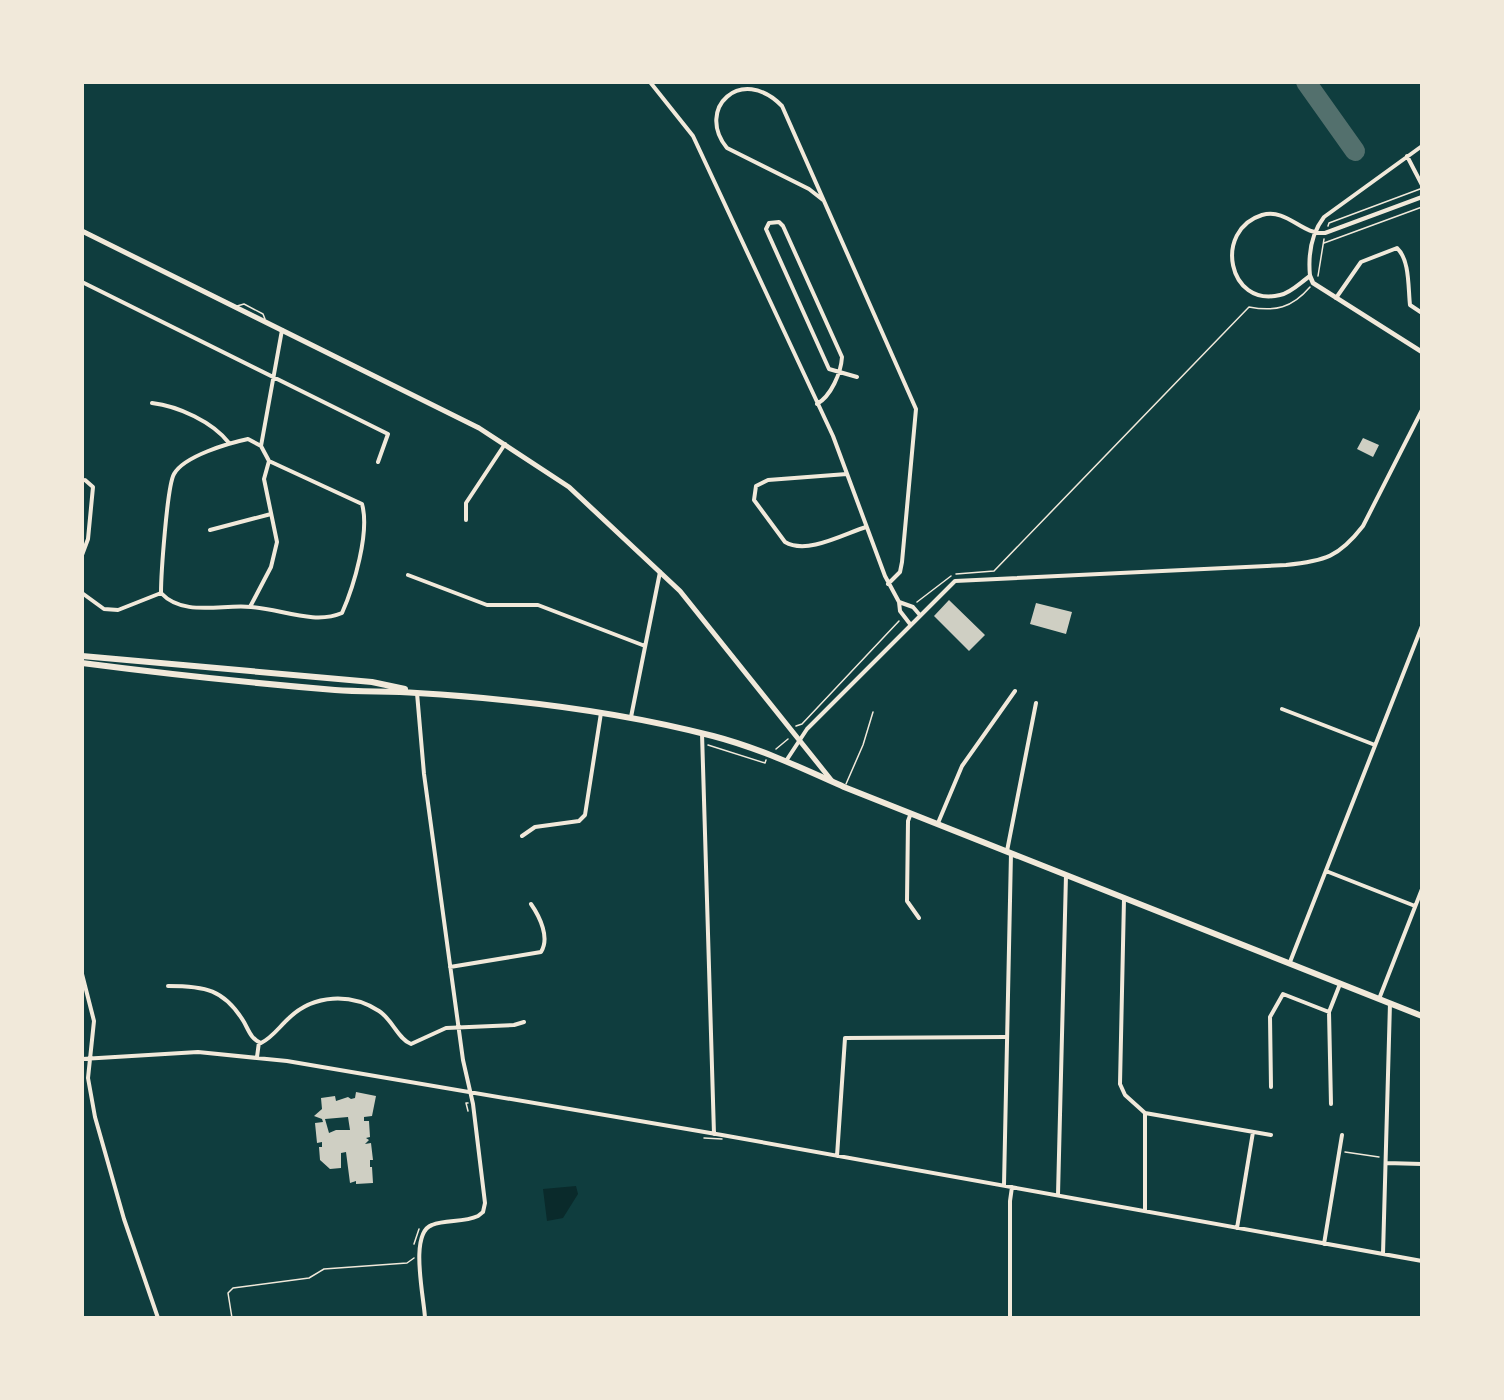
<svg xmlns="http://www.w3.org/2000/svg" width="1504" height="1400" viewBox="0 0 1504 1400" font-family="Helvetica,sans-serif">
<rect width="100%" height="100%" fill="#0f3d3e"/>
<!-- water -->
<path fill="#0a2a2b" d="M576,1186L578,1194L563,1218L547,1221L543,1189Z"/>
<g fill="none" stroke-linecap="round" stroke-linejoin="round">
<!-- taxiway -->
<path stroke="#53706d" stroke-width="20" d="M1306,82L1355,151"/>
</g>
<!-- building -->
<path fill="#cfcfc3" fill-rule="evenodd" d="M1363,438L1379,445L1373,457L1357,449Z
M949,600L985,635L969,651L934,616Z
M1036,603L1072,612L1066,634L1030,624Z
M356,1092L376,1096L372,1116L364,1117V1121H369L370,1137L366,1138L369,1140L365,1144L371,1143L373,1160H370V1167H372L373,1183L356,1184V1181L350,1183L346,1152L341,1153V1168L330,1169L320,1160L319,1147H322V1142L317,1143L315,1123L323,1122L322,1119L314,1116L322,1109L321,1098L335,1096L336,1101L348,1097L351,1099L355,1098ZM348,1117L350,1130H336L329,1133L325,1119Z"/>
<g fill="none" stroke-linecap="round" stroke-linejoin="round">
<!-- path -->
<path stroke="#f1e9da" stroke-width="1.5" d="M1328,226L1329,223L1420,189
M1324,243L1422,207
M1318,276L1324,239
M956,574L994,571L1249,307C1275,312 1292,308 1310,287
M917,602L951,576
M796,726L802,724L899,621
M708,745L765,763L766,760
M776,749L788,739
M468,1111L466,1103H468
M704,1138L722,1139
M1345,1152L1379,1157
M414,1244L419,1229
M232,1318L228,1293L233,1288L309,1278L324,1269L407,1263L414,1258"/>
<!-- service -->
<path stroke="#f1e9da" stroke-width="1.5" d="M237,306L244,304L263,314L265,319
M846,784L863,745L873,712"/>
<!-- minor -->
<path stroke="#f1e9da" stroke-width="4" d="M650,82L693,136L833,436L885,576L899,602L900,611L910,624
M1422,146L1324,217C1311,234 1308,255 1310,276C1301,282 1291,293 1280,295C1228,308 1213,230 1262,215C1288,208 1301,235 1325,233L1422,197
M1407,156L1422,185
M823,200L809,189L727,148C695,109 741,64 782,106L916,409L902,562L900,572L888,584
M82,282L388,434L378,462
M1336,298L1361,262L1397,248C1410,260 1408,288 1410,305L1422,313
M152,403C178,406 213,422 229,443
M817,404C831,396 841,373 842,357L783,226L779,222L769,223L766,229L829,369L857,377
M261,446L248,439C229,443 184,456 174,474C167,486 161,576 161,593C183,617 222,604 251,607C281,609 314,625 342,613C354,586 370,532 362,504L269,461
M847,474L768,480L756,486L754,500L785,542C807,555 844,534 866,527
M466,520V503L505,444
M210,530L271,514
M82,555L88,539L93,487L85,480
M408,575L487,605H538L645,646
M82,593L104,609L118,610L161,593
M899,602L913,607L919,614
M250,607L271,567L277,542L264,479L269,461L261,446L282,330
M417,693L424,774L463,1060L473,1104L485,1203L483,1212L478,1216C463,1223 446,1219 432,1225C409,1233 424,1297 425,1318
M1282,709L1375,745
M631,717L660,572
M702,733L714,1134
M786,761L807,729L955,581L1286,565C1325,561 1339,557 1363,526L1422,410
M911,813L908,821L907,901L919,918
M938,823L962,766L1015,691
M522,836L535,827L579,821L585,815L601,713
M1007,851L1036,703
M1326,871L1415,906
M1124,899L1120,1084L1125,1095L1145,1113V1210
M1290,962L1422,626
M450,967L541,952C550,938 540,917 531,904
M82,974L94,1021L88,1078L95,1117L124,1219L158,1318
M168,986C205,986 224,989 244,1022C249,1031 251,1039 261,1043C273,1037 279,1027 289,1018C314,994 351,993 379,1011C392,1019 398,1039 411,1044L446,1028L514,1025L524,1022
M1379,999L1422,889
M257,1057L259,1042
M82,1059L198,1052L287,1061L722,1135L1422,1261
M1271,1087L1270,1017L1283,994L1329,1012
M1331,1104L1329,1012L1340,984
M1145,1113L1271,1135
M837,1156L845,1038L1005,1037
M1386,1163L1422,1164
M1004,1185L1011,853
M1058,1195L1066,875
M1237,1228L1253,1132
M1324,1244L1342,1135
M1383,1254L1390,1003
M1010,1318V1201L1012,1187"/>
<!-- tertiary -->
<path stroke="#f1e9da" stroke-width="4.5" d="M1310,276L1313,283L1422,352"/>
<!-- secondary -->
<path stroke="#f1e9da" stroke-width="5" d="M82,231L479,428L569,487L680,591L832,781"/>
<!-- primary -->
<path stroke="#f1e9da" stroke-width="6" d="M82,656L372,682L405,689
M82,663C167,674 251,683 335,690C363,692 390,691 417,693C516,699 617,711 713,736C759,748 802,768 844,787L1422,1016"/>
</g>
<!-- border -->
<rect width="1504" height="1400" fill="none" stroke="#f1e9da" stroke-width="168"/>
</svg>
